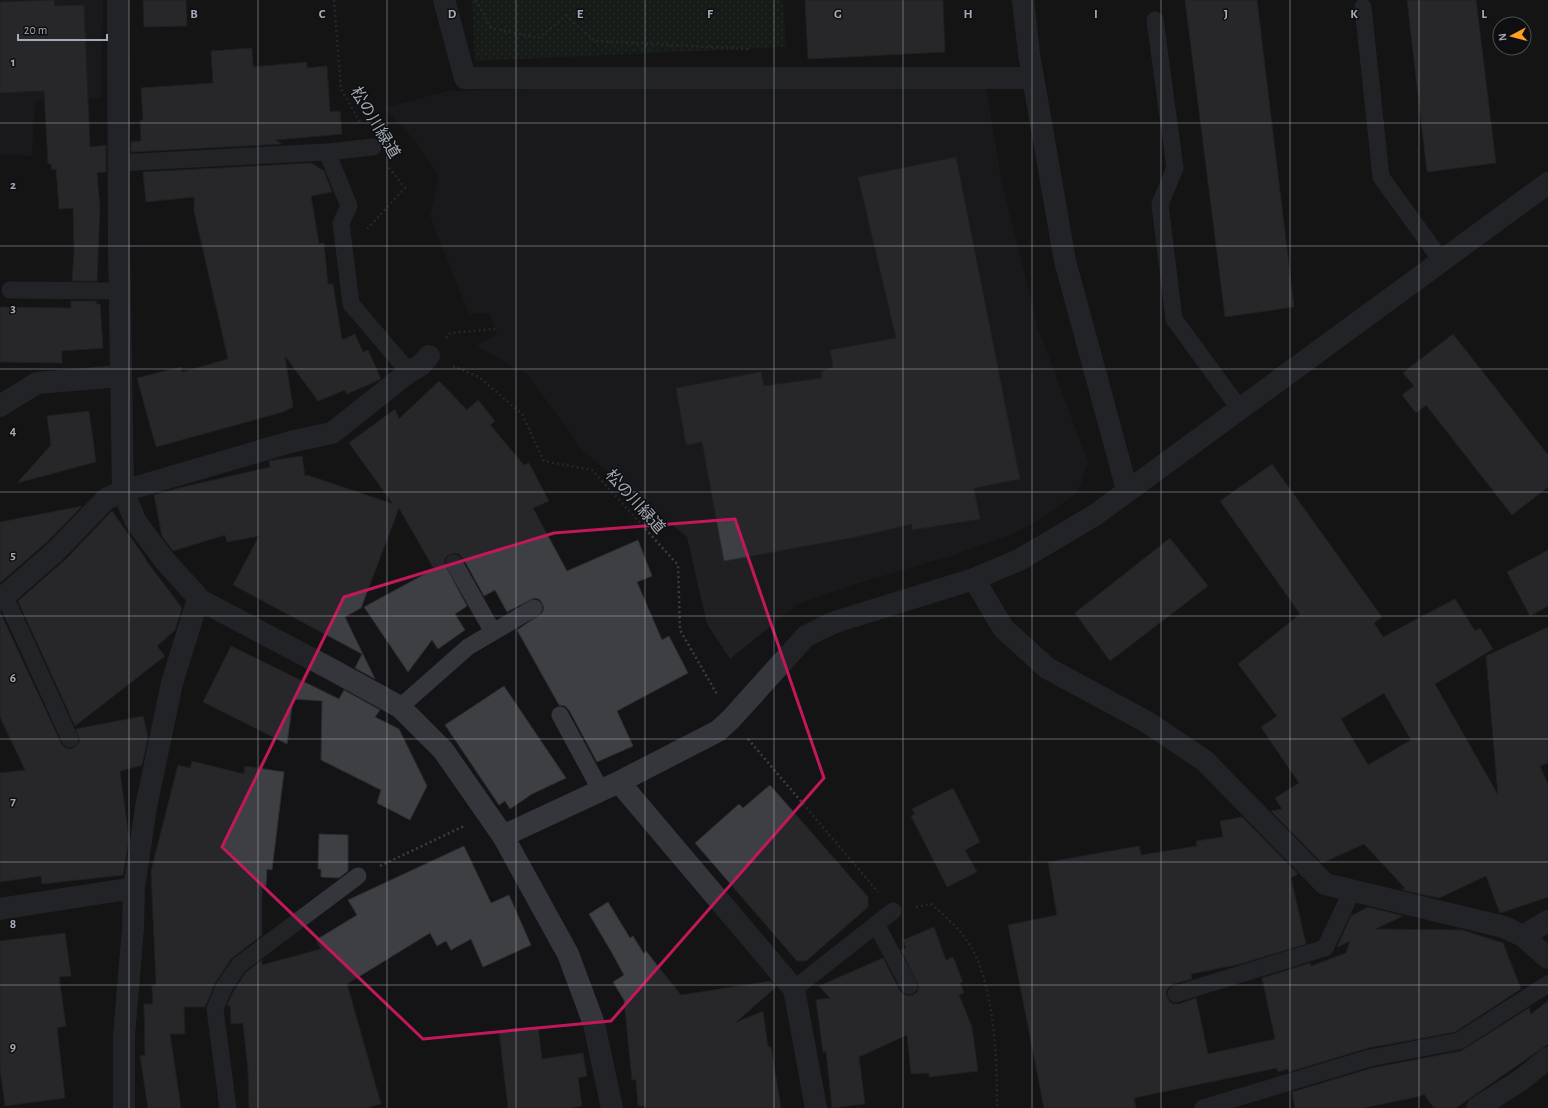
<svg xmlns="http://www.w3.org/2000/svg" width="1548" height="1108" viewBox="0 0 1548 1108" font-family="'Alegreya Sans','Noto Sans JP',sans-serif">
<defs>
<pattern id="park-dots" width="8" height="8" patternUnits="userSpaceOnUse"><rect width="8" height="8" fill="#1b241c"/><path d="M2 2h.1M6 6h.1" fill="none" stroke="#39413b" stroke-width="1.8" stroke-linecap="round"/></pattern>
</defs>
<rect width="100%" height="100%" fill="#141416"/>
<!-- built -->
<path fill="#202023" d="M0,0H103L101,98L35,101L32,156L0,154Z
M975,78L986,85L1001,179L1038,328L1088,462L1078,492L1045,516L1013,534L948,557L859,583L798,604L730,659L707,624L687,537L582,450L529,376L477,346L497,334L489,313L469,314L430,216L439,176L415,141L384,108L448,91Z"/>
<!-- park -->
<path fill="url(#park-dots)" d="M472,0H783L786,47L475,61Z"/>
<!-- building -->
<path fill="#3e3f43" stroke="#2d2e32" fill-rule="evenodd" d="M54,0L55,6L84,5L90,147L106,145V172L97,173L100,209L97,281H72L74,250L73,208L59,209L56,169L52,170L51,164H48L44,91L0,93V2Z
M143,0H186L187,26L144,27Z
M805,0H943L945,52L808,59Z
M1185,0H1257L1294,307L1225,317Z
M1407,0H1476L1496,163L1427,172Z
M252,48L253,67L307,62V68L327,66L330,112L340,111L342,134L275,140L282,144L131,152V142L141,141L140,120H143L141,88L213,83L211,51Z
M956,157L1020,479L974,488L980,519L912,530V524L861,536L724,561L702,442L686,445L676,388L761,372L764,386L822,378L821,372L833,367L830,350L896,338L858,177Z
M311,163L324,171L332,192L311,196L319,244L324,243L328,284H333L342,340L355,334L363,352L368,350L381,379L347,394L345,390L318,401L285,356L293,407L283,412L156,447L137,378L181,367L182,372L228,359L194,211V197L146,202L143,172Z
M71,301H97L96,304H100L103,348L62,351V363L0,362V307L71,308Z
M1453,334L1548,455V487L1512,515L1426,405L1416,413L1402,395L1414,386L1403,373Z
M439,381L467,410L478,400L495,421L490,425L524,465L529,463L549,501L533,508L567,571L638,540L652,576L637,582L662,640L669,636L688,673L617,711L633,746L597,762L569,710L565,706L559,705L517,630L542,613L544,608L542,603L539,599L534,598L507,612L495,590L484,596L463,558L459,554L454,553L449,555L445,558L444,563L467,606L455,614L465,630L438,649L432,640L408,672L364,607L434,569L399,508L361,608L345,617L375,679L355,668L362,654L233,585L259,536L227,542L225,535L173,551L162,536L154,495L179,488L270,467L269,461L302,456L305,476L307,475L393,504L349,443L395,409L399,419Z
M89,411L96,462L17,483L51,445L47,416Z
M1272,464L1382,617L1374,623L1383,637L1455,599L1475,631L1480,628L1493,649L1435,684L1498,795L1486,656L1548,627V763L1540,766L1548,784V897L1500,913L1486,876L1439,898L1402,890L1405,888L1364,844L1322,863L1271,811L1282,809L1275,798L1299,783L1261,727L1277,716L1238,664L1300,614L1220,501ZM1384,693L1411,740L1368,765L1341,719Z
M82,506L48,541L0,583V522Z
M112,511L146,559H145L182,608L175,630L157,646L165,656L75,726L18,601L66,559Z
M1170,538L1208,586L1110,661L1075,613Z
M1548,550V606L1530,616L1507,572Z
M0,612L61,743L64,747L69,749L74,748L78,744L80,740L76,729L143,716L148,737L142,765L120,771L129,839L123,875L42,884L41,876L0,882V773L25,770L0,717Z
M231,646L339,699L344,690L380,710L375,717L399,729L427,786L410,820L377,803L381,790L321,760L322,701L293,699L287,744L203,702Z
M504,686L566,778L532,794L510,809L505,801L499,805L445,725Z
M192,761L244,774L245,766L284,772L272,870L267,869L266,886L262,885V935L231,959L215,983L205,1007H184L185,1034H170L181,1108H148L140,1056L145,1055L144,1004H153L152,985H156L151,871L178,765L190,768Z
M770,785L868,897V907L806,961H797L695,843L739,804L743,808Z
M953,788L980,842L965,850L977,872L947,887L911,816L915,814L912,809Z
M1242,817L1298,874L1291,878L1306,944L1240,964L1191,974L1192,979L1173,984L1168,988L1166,992L1167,997L1170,1002L1173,1004H1179L1196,998L1208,1054L1275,1039L1262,978L1310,963L1311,966L1346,953L1350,941L1337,947L1351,916L1368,907L1403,916L1375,929L1462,930L1503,943L1521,989L1455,1032L1368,1048L1289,1072L1288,1069L1278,1072L1277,1068L1134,1098L1136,1108H1044L1008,925L1057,915L1048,862L1139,846L1141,855L1197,846L1196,841L1223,837L1220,821Z
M319,834L348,835V871L339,878L321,877V869H318Z
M464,846L491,903L509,895L531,945L483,967L471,939L451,950L446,941L437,946L430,933L347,984L381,1104L367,1108H249L248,1070L243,1023L231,1024L230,1005L227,1006L233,992L246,972L262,960V965L321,949L316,940L357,915L348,900Z
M608,902L630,938L633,936L644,954L646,951L681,995L771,981L776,987L735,1023L763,1011L768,1047H771L781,1108H646V1106H638L636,1080H632L624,1000L613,982L624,975L612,953L589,914Z
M934,927L946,960L953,957L963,982L960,983L964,993L959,995L972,1027L978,1071L929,1077V1073L911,1074L907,1035L859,1057L865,1104L832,1108L826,1051L823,1052L816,1000L830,998L819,986L883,958L900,991L903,994L908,996L913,995L917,992L919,986L901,950L906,948L903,940Z
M65,933L71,976L59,977L66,1026L57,1028L65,1098L5,1106L0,1069V941Z
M1548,1001V1044L1456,1108H1434L1424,1094L1421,1096L1363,1108H1295L1292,1092L1372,1068L1461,1051L1529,1008L1531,1014Z
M538,1027L542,1059L583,1053L587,1076L578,1078L582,1106L569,1108H508L499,1031Z"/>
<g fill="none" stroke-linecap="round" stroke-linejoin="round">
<!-- path -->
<path stroke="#3a3d42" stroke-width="2.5" stroke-dasharray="2 3" stroke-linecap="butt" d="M334,0L341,89L361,124
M476,0L491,28L538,38L566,16L595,41L748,49V51
M367,229L405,188L387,165
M446,338L450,333L495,329
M453,366L479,377L522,414L544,461L592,470L678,565L680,630L718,696
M748,739L878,892
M380,866L464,826
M916,907L931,904C944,915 957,926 967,941C995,980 997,1061 997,1108"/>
<!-- service -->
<path stroke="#34363b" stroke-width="17" d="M1363,7L1381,177L1441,260
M1155,20L1175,168L1160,204L1174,319L1239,408
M327,152L349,206L341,223L351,304L409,372
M119,163L327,152L373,147
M10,290L119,291
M454,563L493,632
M5,597L70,739
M400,707L468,647L534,608
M560,715L601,791
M876,924L909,986
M794,989L893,911
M1176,994L1325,948L1352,891
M228,1108L215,1009L224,987L239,965L358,876
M1203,1108L1370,1058L1459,1041L1548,984"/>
<!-- minor -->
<path stroke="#34363b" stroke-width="22" d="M444,0L465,78H1033
M1023,0L1029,54L1065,261L1127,490
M0,406L37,383L121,376
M123,491L136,522L165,561L197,596L198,599L329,668L400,707L443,750L503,836L568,954L594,1024L612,1108
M974,579L1003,628L1047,668L1147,722L1205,761L1325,884L1504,927L1523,936L1548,958
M0,600L57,550L106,499L123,491L294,441L332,433L409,372L421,365L429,356
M619,782L794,989L816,1108
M0,909L134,888
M1523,936L1548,921
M124,1108V1036L133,928L134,888L146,807L172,683L198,599
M1477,1108L1521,1080L1548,1058"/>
<!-- tertiary -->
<path stroke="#34363b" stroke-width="22" d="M118,0L119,246L123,491
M503,836L619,782L718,731L731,719L806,636L835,622L974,579L1019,560L1095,515L1548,183"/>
</g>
<!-- marked area -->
<path d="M0 0H1548V1108H0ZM735,519L824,778L611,1021L423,1039L222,847L344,597L554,533Z" fill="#141416" fill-opacity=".55" fill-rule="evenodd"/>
<path fill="none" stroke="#c2185b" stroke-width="3" stroke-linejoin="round" d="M735,519L824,778L611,1021L423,1039L222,847L344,597L554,533Z"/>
<!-- grid -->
<path fill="none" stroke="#a4acb7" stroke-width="1" stroke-opacity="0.55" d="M129,0V1108M258,0V1108M387,0V1108M516,0V1108M645,0V1108M774,0V1108M903,0V1108M1032,0V1108M1161,0V1108M1290,0V1108M1419,0V1108M0,123H1548M0,246H1548M0,369H1548M0,492H1548M0,616H1548M0,739H1548M0,862H1548M0,985H1548"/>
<g text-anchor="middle" stroke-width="3" stroke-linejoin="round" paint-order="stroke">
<!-- street labels -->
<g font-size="16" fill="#a4acb7" stroke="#0f0f11">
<text transform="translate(376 122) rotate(59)" y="6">松の川緑道</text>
<text transform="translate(636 501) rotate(48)" y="6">松の川緑道</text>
</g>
</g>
<g font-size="13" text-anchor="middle" font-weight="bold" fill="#a4acb7" stroke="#0f0f11" stroke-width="3" stroke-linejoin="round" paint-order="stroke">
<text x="194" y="18">B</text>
<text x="322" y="18">C</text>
<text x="452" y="18">D</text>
<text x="580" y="18">E</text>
<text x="710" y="18">F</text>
<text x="838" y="18">G</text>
<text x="968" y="18">H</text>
<text x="1096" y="18">I</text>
<text x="1226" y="18">J</text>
<text x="1354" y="18">K</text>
<text x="1484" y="18">L</text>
<text x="13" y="66">1</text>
<text x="13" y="189">2</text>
<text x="13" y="312">3</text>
<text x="13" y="435">4</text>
<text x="13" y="559">5</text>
<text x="13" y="682">6</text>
<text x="13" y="805">7</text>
<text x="13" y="928">8</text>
<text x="13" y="1051">9</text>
</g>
<!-- north arrow -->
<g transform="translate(1512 36) rotate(263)"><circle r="19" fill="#0f0f11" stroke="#4b4e53"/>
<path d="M0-3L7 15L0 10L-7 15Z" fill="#fea023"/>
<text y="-6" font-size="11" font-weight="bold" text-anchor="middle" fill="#a4acb7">N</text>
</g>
<!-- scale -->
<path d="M18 34v6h89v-6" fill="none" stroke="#a4acb7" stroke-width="2"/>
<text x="24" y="34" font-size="12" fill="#a4acb7" stroke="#0f0f11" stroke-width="3" paint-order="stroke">20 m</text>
</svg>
